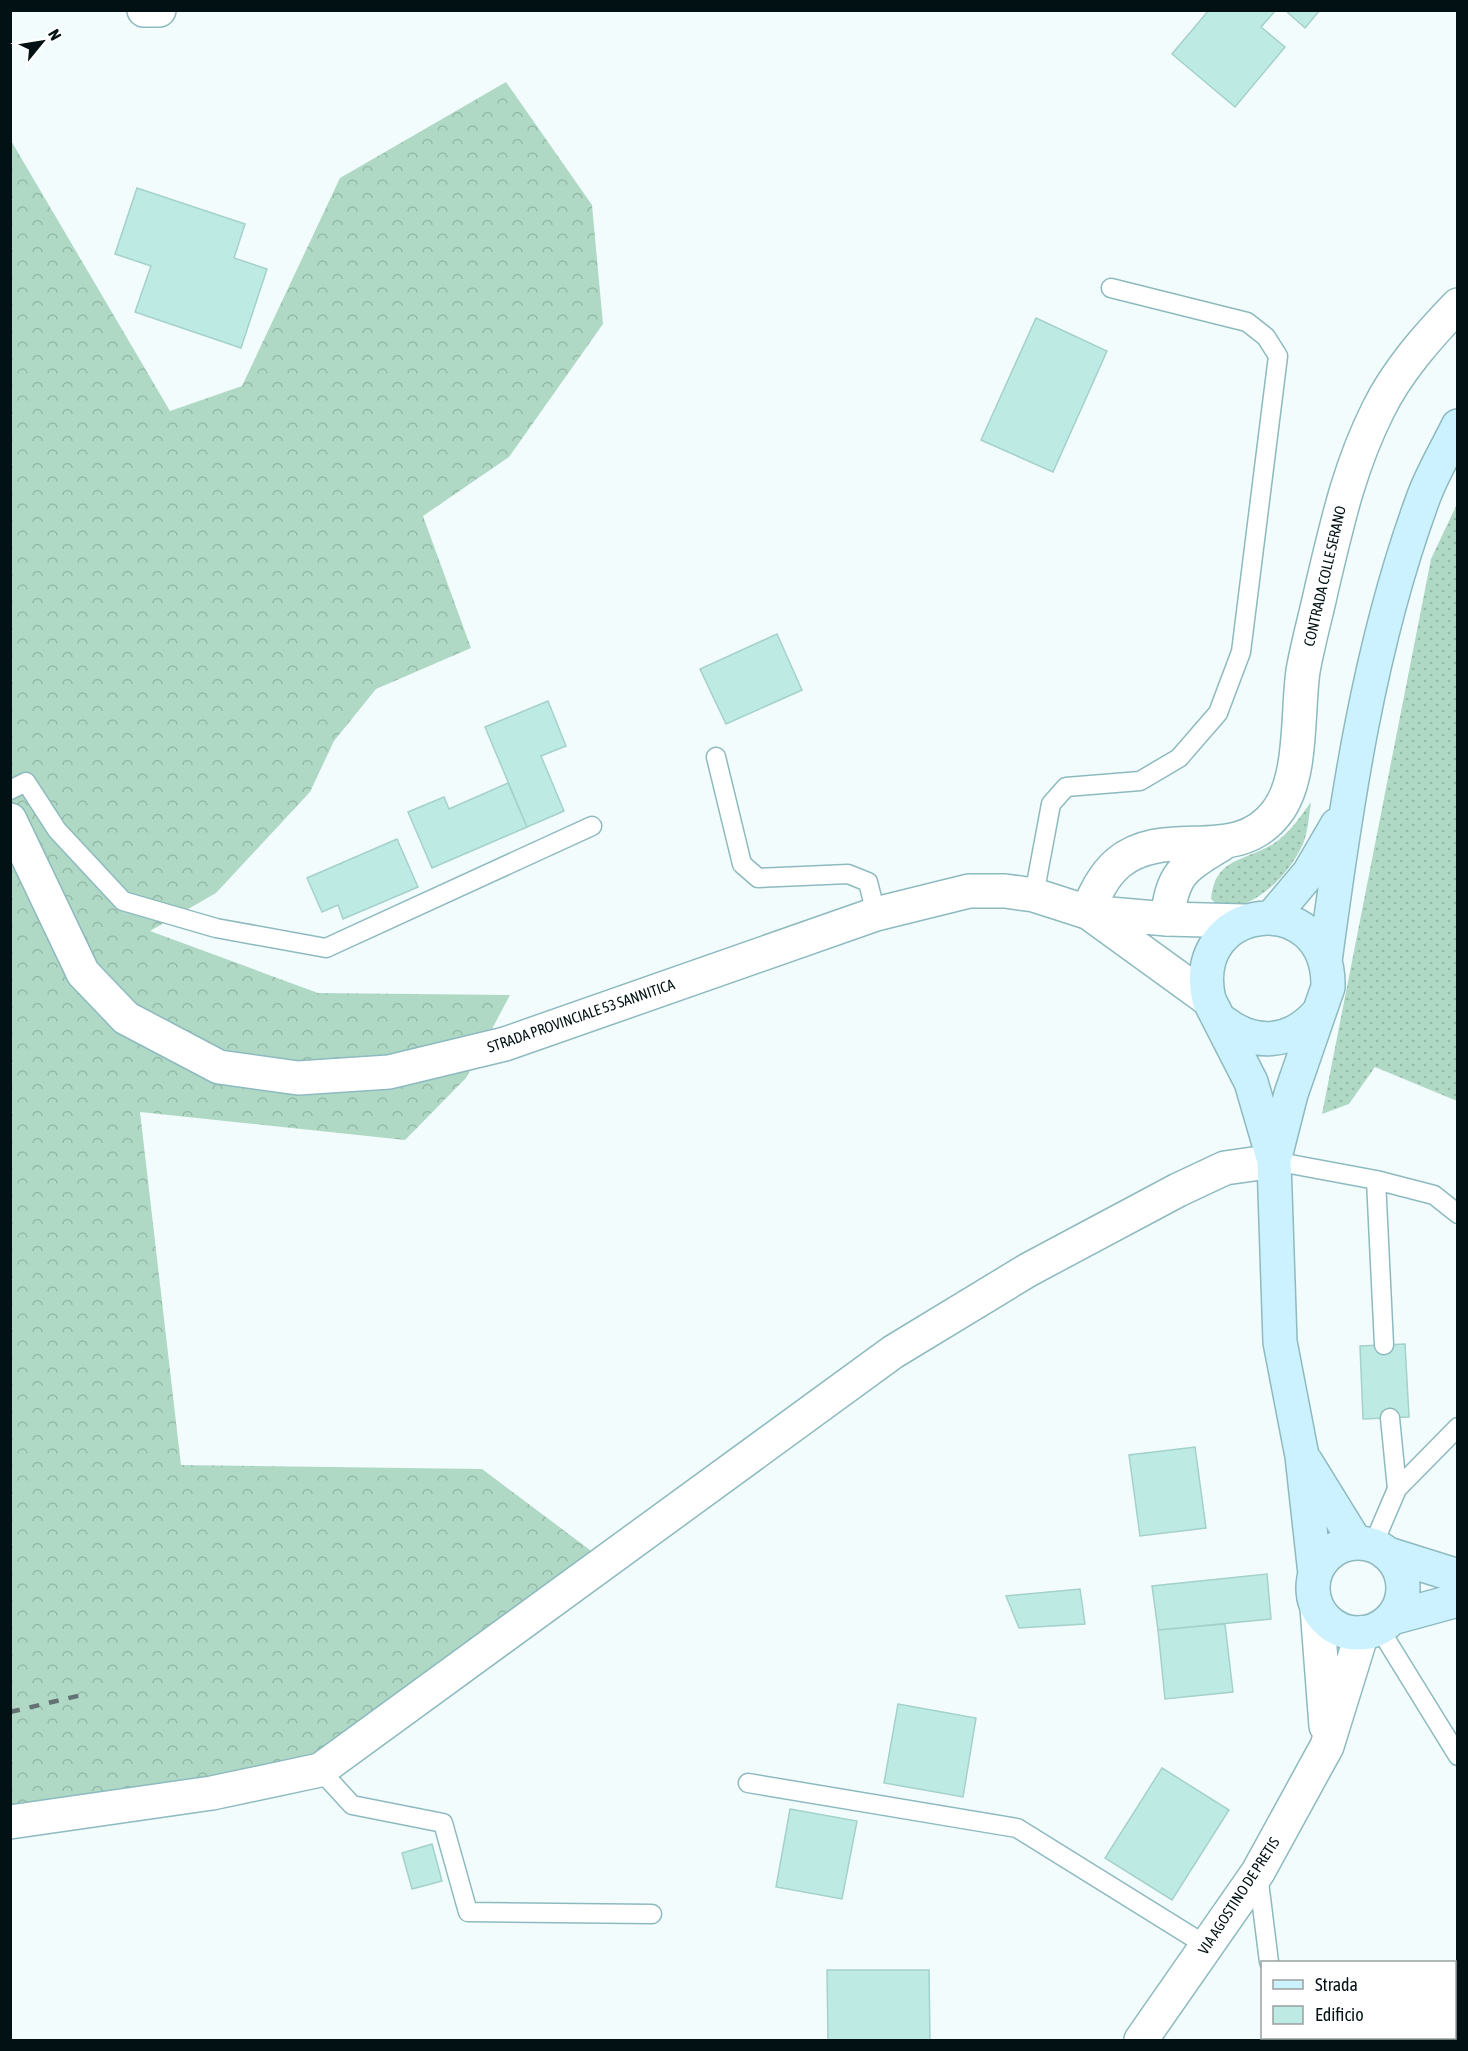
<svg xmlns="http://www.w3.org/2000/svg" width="1468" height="2051" viewBox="0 0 1468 2051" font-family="'Asap Condensed',sans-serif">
<defs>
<pattern id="grass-dots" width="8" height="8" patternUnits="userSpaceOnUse" patternTransform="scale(1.5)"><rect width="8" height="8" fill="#afd9c5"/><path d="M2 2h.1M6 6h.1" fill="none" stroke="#95b9a8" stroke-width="1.8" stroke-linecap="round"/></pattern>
<pattern id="forest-crowns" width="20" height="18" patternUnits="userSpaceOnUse" patternTransform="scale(1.5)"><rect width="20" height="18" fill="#afd9c5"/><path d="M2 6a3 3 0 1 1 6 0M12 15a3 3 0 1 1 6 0" fill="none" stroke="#95b9a8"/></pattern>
</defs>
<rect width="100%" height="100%" fill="#f3fcfd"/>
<!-- grass -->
<path fill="url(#grass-dots)" d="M1457,504V1101L1375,1067L1349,1104L1322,1114L1431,559Z
M1311,802C1309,815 1308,832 1303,844C1289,875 1257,907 1222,909L1211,899C1215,858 1243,862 1273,844C1289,834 1300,817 1311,802Z"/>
<!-- forest -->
<path fill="url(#forest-crowns)" d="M506,82L592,205L603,324L509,457L423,516L471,648L376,689L334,741L310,792L216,893L150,931L318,993L510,995L466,1078L405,1140L140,1112L181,1465L482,1469L598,1556L317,1766L10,1814V139L170,411L242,386L340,178Z"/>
<!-- building -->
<path fill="#bdebe4" stroke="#a4d1ca" stroke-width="1.5" d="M1209,10H1276L1261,27L1285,47L1235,107L1172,54Z
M1285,10H1320L1305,28Z
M137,188L245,224L234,258L267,269L241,348L135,312L151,266L115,254Z
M1036,318L1107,351L1053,472L981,440Z
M777,634L802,690L726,724L700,669Z
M548,701L566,746L541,756L564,811L527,827L485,727Z
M508,783L527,827L432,868L408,812L444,797L449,809Z
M397,839L418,887L343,919L338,905L322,912L307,878Z
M1405,1344L1409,1417L1363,1419L1360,1346Z
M1195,1447L1206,1528L1140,1536L1129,1455Z
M1267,1574L1271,1619L1158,1630L1152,1586Z
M1080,1589L1085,1624L1019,1628L1006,1596Z
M1225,1624L1233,1692L1165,1699L1158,1630Z
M898,1704L976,1718L963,1797L884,1783Z
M1162,1768L1229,1810L1172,1900L1105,1858Z
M790,1809L857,1821L842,1899L776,1887Z
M432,1844L442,1881L412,1889L402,1853Z
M827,1970H929L930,2040H828Z"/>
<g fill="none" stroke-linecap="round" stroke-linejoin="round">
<defs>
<path id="service" d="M716,757L742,864L758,878L848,874L868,882L876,914
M10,790L26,782L57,830L123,901L216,928L326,948L592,826
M1034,895L1051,804L1066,787L1140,781L1179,758L1218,713L1241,652L1278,356L1266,337L1247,322L1111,288
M1274,1161L1376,1180L1434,1195L1458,1214
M1376,1180L1384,1345
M1390,1418L1397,1489
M1373,1545L1397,1489L1458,1427
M1379,1628L1458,1756
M320,1770L352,1805L443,1823L468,1912L652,1914
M748,1783L1017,1828L1207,1946
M1258,1874L1269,1962
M1278,2038V2040"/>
<path id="minor" d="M144,10H159
M1087,912C1095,894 1103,876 1118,863C1166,823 1236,867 1277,812C1303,778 1297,713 1303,671C1308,643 1316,615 1322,587C1337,524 1349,468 1378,410C1397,371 1428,336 1458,305
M1167,919C1173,872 1183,868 1222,844
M1317,1608L1326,1726
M10,1822L212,1793L320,1770L893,1352L1028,1270L1178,1190L1225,1168L1274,1161
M1141,2040L1258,1872L1327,1746L1362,1633"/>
<path id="tertiary" d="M10,820L83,973L126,1018L219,1067L298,1078L389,1072L505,1044L876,914L969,891H1005L1034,895L1087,912L1167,919L1244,921
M1089,913L1209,1000"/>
<path id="secondary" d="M1272,917L1309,873L1337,825
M1325,961C1346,805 1369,644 1424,496C1433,472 1447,449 1458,426
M1223,1022C1255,1047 1292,1044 1319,1012
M1274,1161L1291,1094L1328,987C1330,886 1186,901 1209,1000L1251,1082L1274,1161L1280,1342L1302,1456L1315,1574
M1306,1462L1356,1543
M1313 1588a45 45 0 1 1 90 0a45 45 0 1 1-90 0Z
M1388,1554L1458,1576
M1392,1618L1458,1600"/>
</defs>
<!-- service casing -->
<use href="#service" stroke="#8dbabf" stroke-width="21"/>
<!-- minor casing -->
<use href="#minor" stroke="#8dbabf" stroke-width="36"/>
<!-- tertiary casing -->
<use href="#tertiary" stroke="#8dbabf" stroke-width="36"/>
<!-- secondary casing -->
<use href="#secondary" stroke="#8dbabf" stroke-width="36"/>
<!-- service -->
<use href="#service" stroke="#fff" stroke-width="18"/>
<!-- minor -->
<use href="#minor" stroke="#fff" stroke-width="33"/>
<!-- tertiary -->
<use href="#tertiary" stroke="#fff" stroke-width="33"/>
<!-- secondary -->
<use href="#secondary" stroke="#cdf2ff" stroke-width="33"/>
<!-- rail -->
<path stroke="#657274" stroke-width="4.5" stroke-dasharray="10 10" stroke-linecap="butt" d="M10,1712L86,1694"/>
</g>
<g text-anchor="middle" stroke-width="4.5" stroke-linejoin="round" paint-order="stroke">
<!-- street labels -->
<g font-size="15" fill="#021214" stroke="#fff">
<text transform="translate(1325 576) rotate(-77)" y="5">CONTRADA COLLE SERANO</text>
<text transform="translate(581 1016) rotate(-19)" y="5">STRADA PROVINCIALE 53 SANNITICA</text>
<text transform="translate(1239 1896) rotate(-57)" y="5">VIA AGOSTINO DE PRETIS</text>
</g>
</g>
<!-- border -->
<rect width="1468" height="2051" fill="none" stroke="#021214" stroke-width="24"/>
<!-- legend -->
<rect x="1261" y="1961" width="195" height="78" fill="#ffffff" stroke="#9aa0a1" stroke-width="1.5"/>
<rect x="1273" y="1980" width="30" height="9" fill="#cdf2ff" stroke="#9aa0a1" stroke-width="1.5"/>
<text x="1315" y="1991" font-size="18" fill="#021214">Strada</text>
<rect x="1273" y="2006" width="30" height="18" fill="#bdebe4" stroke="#9aa0a1" stroke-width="1.5"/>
<text x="1315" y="2021" font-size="18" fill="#021214">Edificio</text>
<!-- north arrow -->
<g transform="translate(42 42) rotate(60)" stroke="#ffffff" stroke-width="4.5" paint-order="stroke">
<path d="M0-4.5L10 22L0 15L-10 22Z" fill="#021214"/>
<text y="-9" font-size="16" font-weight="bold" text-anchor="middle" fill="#021214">N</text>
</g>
</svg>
